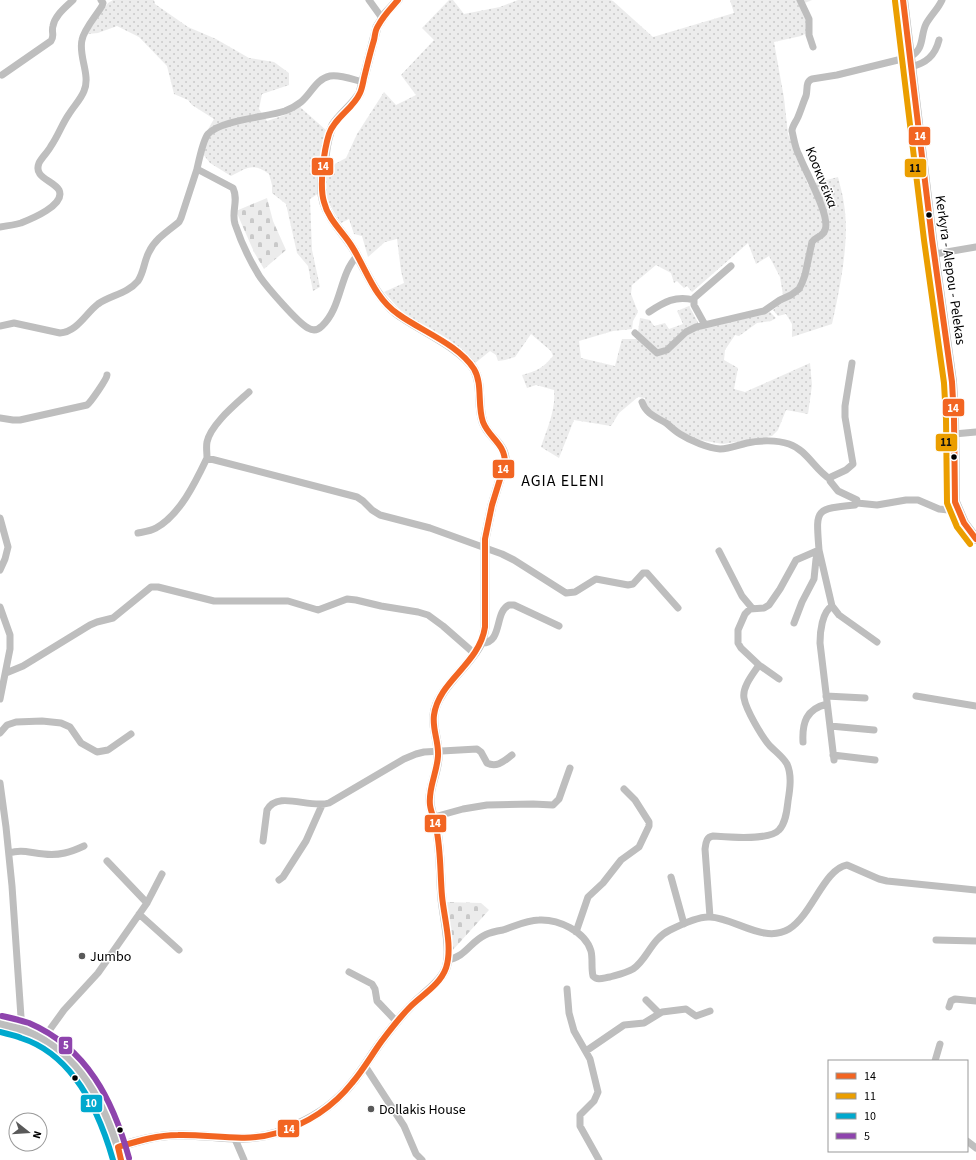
<svg xmlns="http://www.w3.org/2000/svg" width="976" height="1160" viewBox="0 0 976 1160" font-family="'Source Sans 3',sans-serif">
<defs>
<pattern id="grass-dots" width="8" height="8" patternUnits="userSpaceOnUse"><rect width="8" height="8" fill="#ececec"/><path d="M2 2h.1M6 6h.1" fill="none" stroke="#c9c9c9" stroke-width="1.8" stroke-linecap="round"/></pattern>
<pattern id="cemetery-stones" width="16" height="16" patternUnits="userSpaceOnUse"><rect width="16" height="16" fill="#ececec"/><path d="M2 7V4a2 2 0 0 1 4 0v3zM10 15v-3a2 2 0 0 1 4 0v3z" fill="#c9c9c9"/></pattern>
</defs>
<rect width="100%" height="100%" fill="#fff"/>
<!-- grass -->
<path fill="url(#grass-dots)" d="M113,0H154L155,4L188,27L216,39L249,58L274,62L289,73V85L262,94L259,109L267,121L285,115L300,107L327,131L319,193L310,199L312,250L320,287L313,291L308,266L297,253L286,204L272,193V185L269,174C252,162 247,168 231,176L210,163L203,154L207,131L214,119L192,105L188,100L174,94L167,66L139,37L117,26L98,33L87,34L108,3Z
M449,0H453L464,14L500,7L518,0H610L613,1L653,37L734,13L730,0H812L800,5L808,20L807,33L801,36L774,42L784,98L788,134L808,185L838,177C840,186 843,195 844,204C850,240 840,288 832,324L792,337V324L786,314L778,316L773,310L784,301L780,277L769,256L756,264L748,243L692,292L687,286L684,288L677,281L674,283L671,273L656,265L632,285L631,294L638,312L633,321L632,329L613,331L579,341L581,358L615,366L622,339H637L640,318L650,320L654,326L665,323L669,329L683,324L677,311L689,306L701,328L770,312L776,318L771,321L757,323L739,336L735,335L725,350L724,360L738,368L734,389L745,392L810,363L812,385L808,414L786,410L778,430L772,436L723,444L694,439L645,407V398L638,397L619,413L611,426L574,420L559,458L541,447C547,429 556,410 554,390L536,385L527,388L522,375C537,371 543,368 553,356L551,351L531,334L515,357L505,360L498,361L496,355L490,351L474,364L400,310L384,292L404,283L401,271L397,239L385,242L368,257L362,236L354,234L349,219L341,223C325,198 324,197 327,168L346,158L357,134L384,92L396,105L416,95L401,75L434,40L422,28Z"/>
<!-- cemetery -->
<path fill="url(#cemetery-stones)" d="M267,198L273,221L286,250L264,269L254,252L236,211Z
M445,902L481,903L489,910L451,952Z"/>
<g fill="none" stroke-linecap="round" stroke-linejoin="round">
<defs>
<path id="primary" d="M0,1024C70,1035 106,1096 121,1160"/>
</defs>
<!-- primary casing -->
<use href="#primary" stroke="#dbdbdb" stroke-width="12"/>
<!-- minor -->
<path stroke="#bebebe" stroke-width="7" d="M369,0L382,18
M800,0L809,19V35L813,47
M911,67C926,63 935,56 939,40
M2,75L51,41C55,36 51,32 53,26C55,15 66,7 73,0
M197,169C199,160 203,140 208,134C220,120 267,117 285,111C290,109 296,106 301,102C311,94 316,79 330,76C340,74 354,80 363,82
M0,227C7,226 14,225 21,223C31,219 66,205 59,190C53,180 33,178 39,163C42,157 48,152 51,146C58,136 62,124 69,114C74,106 81,99 84,91C91,75 78,56 82,40C84,29 96,16 102,6L103,3L101,0
M935,254L976,247
M649,312C664,302 676,295 694,300
M705,325L694,305V298L731,266
M0,326L14,323L60,333C77,332 86,313 98,304C111,295 127,294 138,281C144,272 144,261 149,252C155,239 168,231 179,222L181,218L197,169L233,188C239,201 231,211 235,224C241,242 250,261 260,277C267,287 298,323 308,328C313,331 318,330 322,326C342,307 339,275 357,256
M635,333L657,353L667,350L686,332L696,327L764,311L780,300L791,295L799,289L802,283L805,275L812,242C815,237 823,237 825,230C831,216 805,171 799,155C795,148 794,139 792,131C792,126 796,122 798,117C801,110 803,103 806,96C808,89 805,82 812,79L837,75L910,57C925,49 920,36 926,24C931,15 938,9 942,0
M249,392C236,404 211,424 207,442C206,447 207,452 207,458L357,497L363,501L372,510L380,515L430,528L502,554L514,560L566,593L575,592L596,579L628,585L633,584L643,573H647L678,608
M642,402C646,414 656,417 666,423C671,427 675,431 680,434C691,441 708,448 720,449C730,449 738,445 747,443C760,440 777,440 789,444C807,450 815,470 830,479
M0,418L13,420H20L87,405C90,403 107,379 107,375
M954,434L976,432
M857,503L877,505L906,500H918L939,509L958,511
M0,518L8,547L5,559L0,570
M138,533C143,532 151,531 156,528C180,515 196,481 207,458
M819,550L832,606L839,615L877,642
M719,551L742,596L752,608
M832,606C822,612 820,632 820,643L834,760
M0,607L10,635V649L0,699
M794,623L802,602L814,579L816,559L819,550
M482,643C503,643 494,612 509,605H514L559,626
M759,665L779,679
M6,673L23,666L90,625L97,622L113,618L151,587H158L214,601H288L318,610L347,599L356,600L381,606L418,612L428,615L443,626L475,654
M826,696L865,698
M916,696L976,706
M830,726L874,730
M0,733L7,725L16,722L42,721L61,723L70,727L81,743L97,752L108,750L131,734
M803,742C802,723 806,709 827,704
M833,755L875,760
M0,783L6,827L12,886L21,1017L19,1028
M434,817L463,809L487,805L533,804L553,805L559,799L570,768
M263,841L267,810C278,790 309,809 329,803L404,759L416,754L424,752L477,749L481,752L487,763C497,768 504,761 512,755
M9,853C22,849 30,853 44,854C59,856 71,852 84,846
M107,861L147,903
M671,877L684,924
M279,880L283,877L306,841L322,805
M139,914L179,950
M710,917L705,849C706,843 706,837 713,836C728,837 769,841 779,830C786,823 787,810 788,801C790,789 792,775 787,764C783,757 776,752 770,746C762,737 746,710 744,698C742,687 753,674 759,665L741,648L738,643V630L745,614L750,609L764,608L769,605L780,589L796,560L819,550C816,509 814,509 855,505L857,503V500L838,491L830,481L831,477L846,470L853,464L845,417V406L852,363
M576,932L588,897L603,883L621,860L639,847L649,826V822L635,800L624,789
M936,940L976,941
M447,960C466,957 470,942 485,935C491,932 497,931 503,930C515,926 527,920 539,920C558,919 585,931 591,951C593,959 591,968 593,976C598,981 603,978 610,977C617,975 626,973 633,969C647,960 651,939 670,930C680,925 699,916 710,917C735,918 764,944 789,929C812,915 824,869 847,865L879,879L887,881L976,890
M349,972L372,984L375,989L377,1001L396,1021
M567,989L569,1013L574,1031L590,1059L598,1092L594,1101L580,1115V1126L599,1160
M646,1000L659,1013
M949,1007L951,1001L955,999L976,1001
M43,1039L64,1010L98,973L147,903L162,874
M586,1051L624,1025L644,1023L662,1012L686,1009L696,1016L710,1011
M935,1061L940,1044
M365,1066L404,1126L416,1154L422,1160
M235,1139L244,1160
M967,1141L976,1148"/>
<!-- tertiary -->
<path stroke="#bebebe" stroke-width="9" d="M118,1147C137,1141 157,1135 178,1135C213,1134 240,1144 276,1133C299,1125 322,1114 339,1097C356,1082 367,1061 381,1042C390,1030 399,1018 410,1007C421,995 440,984 446,968C452,951 444,918 442,899C440,877 441,854 437,831C436,821 430,812 430,801C429,786 438,772 438,756C439,742 432,728 434,715C436,690 469,667 480,645C483,640 484,633 485,627V539L492,505L505,463C507,444 488,438 483,422C477,405 483,385 474,369C461,347 417,329 396,313C376,297 366,271 354,250C347,238 337,228 330,216C318,198 321,177 325,157C326,146 328,135 333,125C341,113 353,105 360,93L377,27L386,13L398,0"/>
<!-- secondary -->
<path stroke="#b8b8b8" stroke-width="10" d="M903,0L932,239L952,382L954,419L955,502L964,523L976,539"/>
<!-- primary -->
<use href="#primary" stroke="#bebebe" stroke-width="11"/>
<defs>
<path id="bus-1" d="M903,0L932,239L952,382L954,419L955,502L964,523L976,539
M121,1160L118,1147C138,1141 157,1135 178,1135C211,1134 244,1143 277,1133C306,1124 333,1107 352,1083C363,1070 371,1056 381,1042C390,1030 399,1018 410,1007C422,995 440,985 446,968C453,947 444,918 442,896C440,873 441,850 436,827C435,820 431,813 430,805C428,788 437,773 438,756C439,742 432,729 434,715C439,680 479,665 485,627V539L492,505L505,463C505,443 489,438 483,422C477,405 483,384 474,369C458,344 421,331 398,314C374,298 366,268 351,245C342,231 328,219 324,202C319,186 324,150 329,134C335,117 353,109 360,93C362,89 363,83 364,78C367,66 370,53 374,40C375,36 375,30 378,26C383,16 391,8 398,0"/>
<path id="bus-2" d="M895,1L924,240L944,383L946,419L947,503L957,527L970,544"/>
<path id="bus-3" d="M0,1032C7,1034 14,1035 21,1038C74,1055 99,1111 113,1160"/>
<path id="bus-4" d="M2,1016C11,1018 20,1020 29,1023C87,1048 113,1100 129,1158"/>
</defs>
<!-- bus-1 casing -->
<use href="#bus-1" stroke="#fff" stroke-width="9"/>
<!-- bus-2 casing -->
<use href="#bus-2" stroke="#fff" stroke-width="9"/>
<!-- bus-3 casing -->
<use href="#bus-3" stroke="#fff" stroke-width="9"/>
<!-- bus-4 casing -->
<use href="#bus-4" stroke="#fff" stroke-width="9"/>
<!-- bus-1 -->
<use href="#bus-1" stroke="#f26522" stroke-width="6"/>
<!-- bus-2 -->
<use href="#bus-2" stroke="#eb9e00" stroke-width="6"/>
<!-- bus-3 -->
<use href="#bus-3" stroke="#00a9ce" stroke-width="6"/>
<!-- bus-4 -->
<use href="#bus-4" stroke="#8e44ad" stroke-width="6"/>
</g>
<!-- markers -->
<g fill="#000" stroke="#fff" stroke-width="1.5">
<circle cx="929" cy="215" r="3.5"/>
<circle cx="954" cy="457" r="3.5"/>
<circle cx="75" cy="1078" r="3.5"/>
<circle cx="120" cy="1130" r="3.5"/>
</g>
<g fill="#595959" stroke="#fff" stroke-width="1.5">
<circle cx="82" cy="956" r="4"/>
<circle cx="371" cy="1109" r="4"/>
</g>
<g text-anchor="middle" stroke-width="3" stroke-linejoin="round" paint-order="stroke">
<!-- street labels -->
<g font-size="14" fill="#000" stroke="#fff">
<text transform="translate(822 177) rotate(68)" y="5">Κοσκινεϊκα</text>
<text transform="translate(951 270) rotate(82)" y="5">Kerkyra - Alepou - Pelekas</text>
</g>
<!-- poi labels -->
<g font-size="14" fill="#000" stroke="#fff" text-anchor="start">
<text x="90" y="961">Jumbo</text>
<text x="379" y="1114">Dollakis House</text>
</g>
<!-- quarter labels -->
<g font-size="16" letter-spacing="1" fill="#000" stroke="#fff">
<text x="563" y="486">AGIA ELENI</text>
</g>
</g>
<g stroke="#fff" stroke-width="1.5">
<rect x="908" y="126" width="23" height="20" rx="4" fill="#f26522"/>
<rect x="311" y="157" width="23" height="19" rx="4" fill="#f26522"/>
<rect x="904" y="158" width="23" height="20" rx="4" fill="#eb9e00"/>
<rect x="942" y="398" width="23" height="19" rx="4" fill="#f26522"/>
<rect x="935" y="433" width="23" height="19" rx="4" fill="#eb9e00"/>
<rect x="492" y="459" width="23" height="20" rx="4" fill="#f26522"/>
<rect x="424" y="814" width="23" height="19" rx="4" fill="#f26522"/>
<rect x="58" y="1036" width="15" height="19" rx="4" fill="#8e44ad"/>
<rect x="80" y="1094" width="23" height="19" rx="4" fill="#00a9ce"/>
<rect x="277" y="1119" width="23" height="19" rx="4" fill="#f26522"/>
</g>
<g font-size="11" text-anchor="middle" font-weight="bold" fill="#fff">
<text x="920" y="140">14</text>
<text x="323" y="170">14</text>
<text x="953" y="412">14</text>
<text x="503" y="473">14</text>
<text x="435" y="827">14</text>
<text x="66" y="1049">5</text>
<text x="91" y="1107">10</text>
<text x="289" y="1133">14</text>
</g>
<g font-size="11" text-anchor="middle" font-weight="bold" fill="#111">
<text x="915" y="172">11</text>
<text x="946" y="446">11</text>
</g>
<!-- legend -->
<rect x="828" y="1060" width="140" height="92" fill="#ffffff" stroke="#999999"/>
<rect x="836" y="1073" width="20" height="6" fill="#f26522" stroke="#999999"/>
<text x="864" y="1080" font-size="12" fill="#000000">14</text>
<rect x="836" y="1093" width="20" height="6" fill="#eb9e00" stroke="#999999"/>
<text x="864" y="1100" font-size="12" fill="#000000">11</text>
<rect x="836" y="1113" width="20" height="6" fill="#00a9ce" stroke="#999999"/>
<text x="864" y="1120" font-size="12" fill="#000000">10</text>
<rect x="836" y="1133" width="20" height="6" fill="#8e44ad" stroke="#999999"/>
<text x="864" y="1140" font-size="12" fill="#000000">5</text>
<!-- north arrow -->
<g transform="translate(28 1132) rotate(107)"><circle r="19" fill="#ffffff" stroke="#999999"/>
<path d="M0-3L7 15L0 10L-7 15Z" fill="#595959"/>
<text y="-6" font-size="11" font-weight="bold" text-anchor="middle" fill="#000000">N</text>
</g>
</svg>
